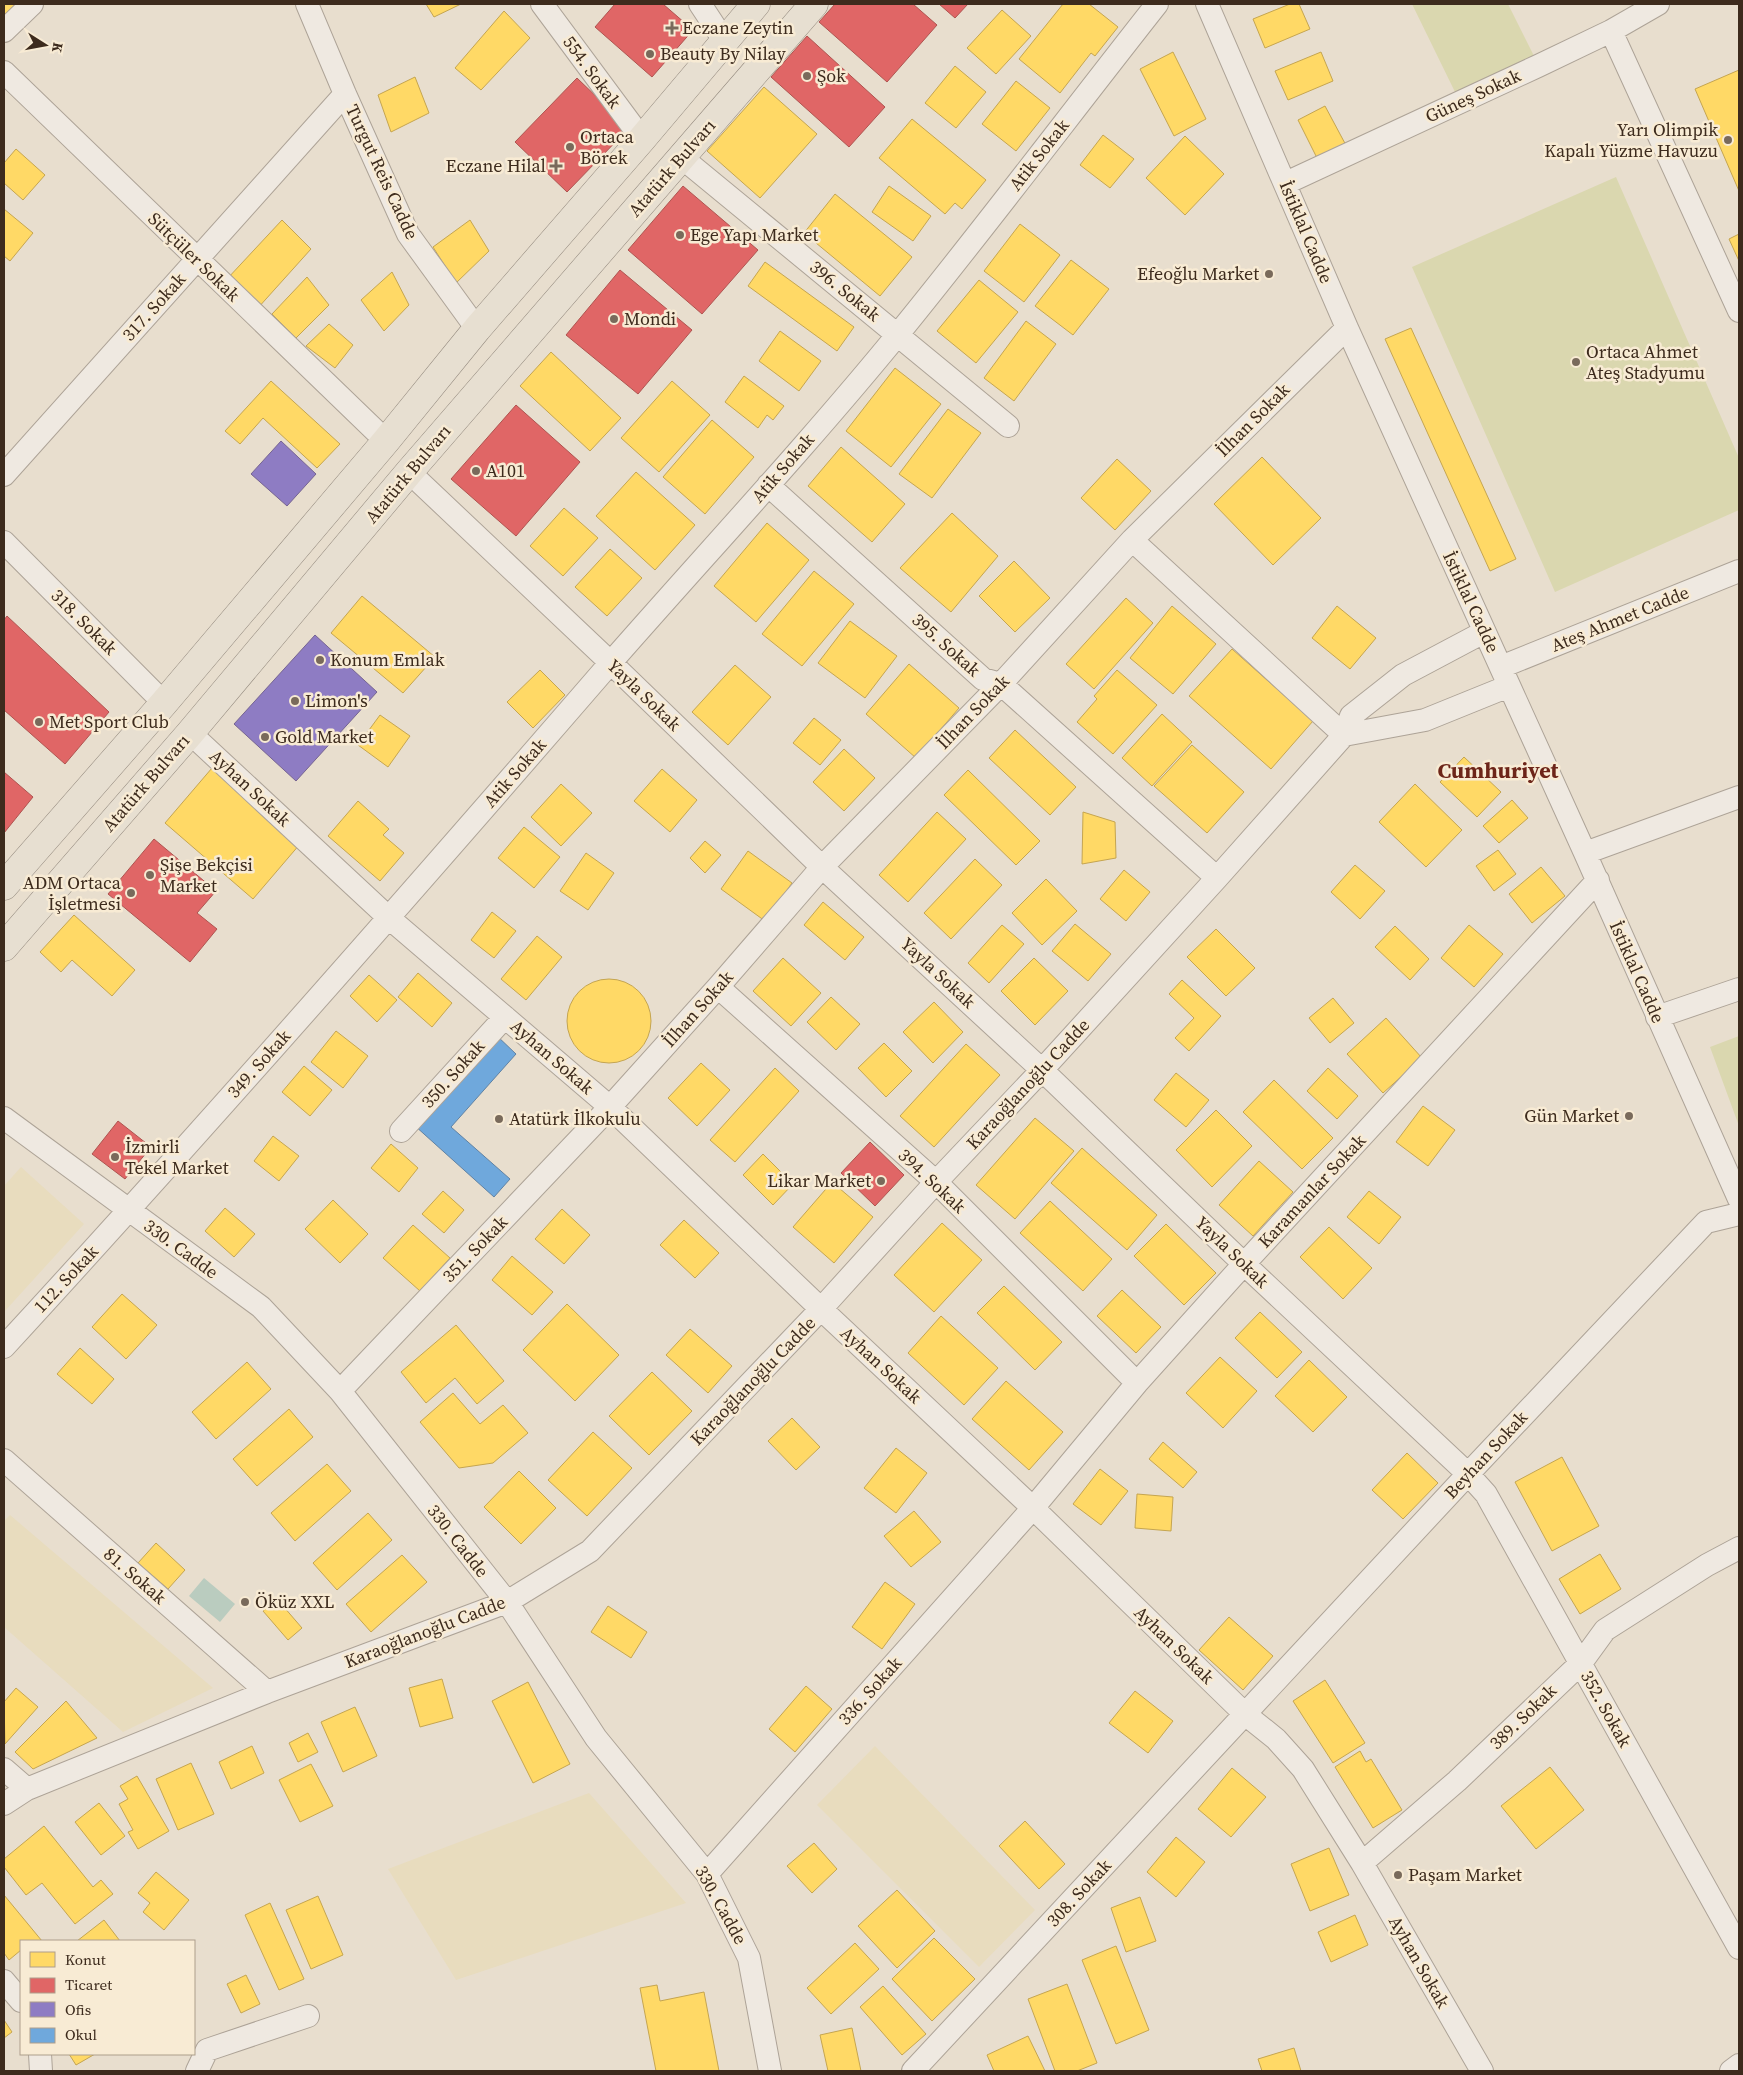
<svg xmlns="http://www.w3.org/2000/svg" width="1743" height="2075" viewBox="0 0 1743 2075" font-family="'Source Serif 4',serif">
<rect width="100%" height="100%" fill="#e8dece"/>
<!-- farmland -->
<path fill="#e8dcbe" d="M21,1167L84,1224L4,1312V1186Z
M10,1515L213,1688L123,1732L4,1627V1521Z
M875,1746L1035,1910L979,1967L817,1805Z
M589,1793L686,1903L456,1980L388,1869Z"/>
<!-- green -->
<path fill="#dad7af" d="M1412,4H1508L1534,56L1456,94Z
M1616,177L1739,458V510L1555,592L1412,267Z
M1739,1036V1126L1710,1047Z"/>
<!-- water -->
<path fill="#baccbf" d="M204,1578L235,1604L220,1622L189,1596Z"/>
<!-- homes -->
<path fill="#ffd966" stroke="#c5a550" d="M4,4H18L4,18Z
M426,4H461L434,17Z
M1063,4H1089L1118,27L1095,56L1091,53L1060,93L1019,59Z
M1290,4H1299L1310,29L1265,48L1253,19Z
M1002,10L1031,36L996,74L967,48Z
M504,11L530,38L481,90L455,68Z
M1173,52L1206,119L1174,136L1140,69Z
M1321,52L1333,81L1288,100L1275,71Z
M955,66L986,92L956,128L925,103Z
M1739,70V191L1695,89Z
M415,77L429,113L391,132L378,95Z
M1016,81L1050,108L1016,151L982,124Z
M764,87L817,134L760,198L707,151Z
M1325,106L1348,149L1320,164L1298,120Z
M912,119L986,180L962,209L955,203L945,214L879,158Z
M1103,135L1134,159L1110,188L1080,165Z
M1185,136L1224,174L1185,215L1146,178Z
M16,149L45,175L23,200L4,183V163Z
M889,186L931,216L913,241L872,212Z
M835,194L912,257L880,296L804,233Z
M4,209L33,233L10,261L4,256Z
M282,220L311,249L257,309L227,279Z
M470,220L489,251L456,283L433,247Z
M1020,224L1060,255L1024,302L984,271Z
M1739,234V261L1729,239Z
M1071,260L1109,289L1073,335L1035,306Z
M765,262L854,327L837,351L748,286Z
M392,272L409,305L384,331L361,300Z
M307,277L329,305L296,338L272,314Z
M979,280L1018,312L976,363L937,331Z
M1026,321L1056,344L1014,401L984,378Z
M329,324L353,345L335,368L306,346Z
M1411,328L1516,559L1490,571L1385,339Z
M780,331L821,361L799,391L759,361Z
M551,352L621,418L590,451L520,386Z
M895,368L941,404L891,467L846,431Z
M744,376L784,406L773,420L767,415L758,428L725,402Z
M271,381L340,444L317,468L263,418L240,444L225,431Z
M672,381L710,415L659,472L621,438Z
M948,409L981,433L932,498L899,474Z
M712,420L754,457L705,514L663,477Z
M841,447L905,504L872,542L808,486Z
M1262,457L1321,518L1273,565L1214,504Z
M1117,459L1151,491L1115,530L1081,498Z
M636,472L695,525L655,570L596,516Z
M564,508L598,538L563,576L530,546Z
M952,513L998,556L951,612L900,568Z
M767,523L809,560L756,622L714,586Z
M610,549L642,578L607,616L575,587Z
M1014,561L1050,598L1015,632L979,596Z
M814,571L854,604L802,666L762,634Z
M362,596L435,657L403,693L331,633Z
M1126,598L1153,623L1094,689L1066,664Z
M1172,606L1216,644L1173,694L1130,658Z
M1337,606L1376,638L1350,669L1312,638Z
M850,621L897,656L865,698L818,663Z
M1232,649L1313,721L1271,769L1189,696Z
M909,664L959,708L916,758L866,714Z
M735,665L771,697L728,745L692,712Z
M540,670L565,695L533,728L507,702Z
M1117,670L1157,705L1113,754L1077,722L1097,699L1094,696Z
M1162,714L1192,742L1152,786L1122,758Z
M380,715L410,736L388,767L358,745Z
M814,718L841,740L820,765L793,743Z
M1015,730L1076,787L1050,815L989,758Z
M1192,745L1244,792L1207,833L1154,786Z
M844,749L875,778L844,811L813,782Z
M1464,757L1501,792L1477,817L1440,782Z
M212,768L300,844L253,899L165,823Z
M662,769L697,800L670,832L634,801Z
M968,770L1040,841L1016,865L944,795Z
M561,784L592,813L561,846L531,817Z
M1415,784L1462,830L1426,867L1379,822Z
M1512,800L1528,818L1499,843L1483,826Z
M358,801L389,829L383,835L404,853L380,881L328,836Z
M937,812L966,839L908,902L879,875Z
M1083,812L1115,822L1116,858L1082,864Z
M524,827L560,857L534,888L498,858Z
M705,841L721,855L705,873L690,858Z
M1498,850L1516,874L1494,891L1476,866Z
M748,851L792,883L765,921L721,889Z
M586,853L614,873L588,910L560,891Z
M975,859L1002,885L951,939L924,913Z
M1355,865L1385,891L1360,919L1331,892Z
M1541,867L1565,896L1532,923L1509,894Z
M1124,870L1150,892L1126,921L1100,899Z
M1046,879L1077,911L1042,945L1012,913Z
M823,902L864,937L845,960L804,925Z
M492,912L516,931L494,958L471,940Z
M74,915L135,970L112,996L72,960L61,972L40,952Z
M1075,924L1111,954L1088,981L1052,951Z
M1002,925L1024,944L989,983L968,963Z
M1469,925L1503,954L1474,987L1441,958Z
M1395,926L1429,959L1410,980L1375,947Z
M1216,929L1255,968L1226,996L1187,957Z
M537,936L562,957L526,1000L501,979Z
M783,958L821,993L791,1026L753,991Z
M1034,958L1068,991L1035,1025L1001,991Z
M418,973L452,1003L432,1027L398,997Z
M369,975L397,1000L377,1022L350,996Z
M567 1021a42 42 0 1 1 84 0a42 42 0 1 1-84 0Z
M1182,980L1221,1016L1189,1051L1175,1038L1194,1018L1169,994Z
M831,997L860,1024L836,1050L807,1022Z
M1333,998L1354,1023L1330,1043L1309,1018Z
M934,1002L963,1032L933,1063L903,1032Z
M1386,1018L1422,1058L1383,1093L1347,1054Z
M336,1031L368,1056L343,1088L311,1062Z
M884,1043L912,1071L886,1097L858,1068Z
M966,1044L1000,1075L934,1147L900,1116Z
M701,1063L730,1090L697,1126L668,1098Z
M304,1066L332,1090L310,1116L282,1092Z
M775,1068L799,1091L735,1162L710,1140Z
M1328,1068L1358,1096L1337,1119L1307,1091Z
M1176,1073L1209,1100L1186,1127L1154,1100Z
M1274,1080L1333,1138L1302,1169L1243,1112Z
M1423,1106L1455,1130L1428,1166L1396,1142Z
M1216,1110L1252,1146L1212,1187L1176,1150Z
M1035,1118L1074,1151L1015,1219L976,1185Z
M273,1136L299,1156L279,1181L254,1161Z
M391,1144L418,1168L399,1192L371,1168Z
M1082,1148L1157,1215L1127,1250L1051,1183Z
M763,1154L793,1184L773,1205L743,1175Z
M1259,1161L1293,1192L1253,1236L1219,1205Z
M832,1182L873,1217L834,1263L793,1227Z
M443,1191L464,1210L444,1233L422,1214Z
M1369,1191L1401,1217L1379,1244L1347,1217Z
M333,1200L368,1234L340,1263L305,1229Z
M1050,1201L1112,1259L1083,1291L1020,1233Z
M225,1208L255,1234L234,1257L205,1231Z
M562,1209L590,1235L564,1264L535,1239Z
M684,1220L719,1253L695,1278L660,1245Z
M942,1223L982,1260L934,1312L894,1275Z
M1166,1224L1216,1273L1184,1305L1134,1256Z
M413,1225L450,1258L420,1291L383,1258Z
M1329,1227L1372,1268L1343,1299L1300,1257Z
M512,1256L553,1292L532,1315L492,1280Z
M1004,1286L1062,1342L1035,1370L977,1313Z
M1122,1290L1161,1327L1136,1353L1097,1316Z
M122,1294L157,1325L126,1359L92,1327Z
M567,1304L619,1355L575,1401L523,1350Z
M1260,1312L1302,1352L1277,1378L1235,1338Z
M941,1316L998,1368L964,1405L908,1353Z
M456,1325L504,1381L477,1404L455,1378L426,1403L401,1372Z
M690,1329L732,1366L708,1393L666,1355Z
M80,1348L114,1379L92,1404L57,1374Z
M1220,1357L1257,1391L1223,1428L1186,1393Z
M1309,1360L1347,1397L1313,1432L1275,1396Z
M247,1362L271,1389L216,1439L192,1412Z
M652,1372L692,1411L649,1455L609,1416Z
M1006,1381L1063,1432L1029,1470L972,1419Z
M453,1393L480,1424L503,1405L528,1433L493,1463L459,1468L420,1422Z
M289,1409L313,1437L257,1486L233,1459Z
M792,1418L820,1447L796,1470L768,1441Z
M593,1432L632,1468L587,1516L548,1480Z
M1163,1442L1197,1472L1183,1488L1149,1459Z
M896,1448L927,1473L896,1513L864,1488Z
M1407,1453L1438,1483L1403,1519L1372,1490Z
M1562,1457L1599,1526L1552,1551L1515,1482Z
M327,1464L351,1491L295,1541L271,1513Z
M1100,1469L1128,1491L1101,1525L1073,1504Z
M519,1471L556,1508L521,1544L484,1507Z
M1137,1494L1173,1497L1171,1531L1135,1528Z
M914,1511L941,1542L911,1567L884,1536Z
M368,1513L392,1540L337,1590L313,1563Z
M156,1543L185,1570L168,1589L138,1563Z
M1600,1554L1621,1589L1580,1614L1559,1579Z
M402,1555L427,1582L371,1632L346,1604Z
M885,1582L915,1604L882,1649L852,1627Z
M277,1599L302,1628L288,1640L263,1611Z
M608,1606L647,1632L631,1658L591,1632Z
M1229,1617L1273,1656L1243,1690L1199,1650Z
M442,1679L453,1718L420,1727L409,1688Z
M1325,1680L1365,1743L1333,1763L1293,1701Z
M528,1682L570,1764L533,1783L492,1701Z
M806,1686L832,1709L795,1752L769,1729Z
M16,1688L38,1707L5,1744L4,1702Z
M1135,1691L1173,1721L1148,1753L1109,1723Z
M66,1701L97,1738L33,1769L15,1752Z
M355,1707L377,1756L343,1772L321,1722Z
M308,1733L318,1752L298,1762L289,1743Z
M252,1746L264,1773L231,1789L219,1762Z
M1360,1751L1366,1762L1371,1759L1402,1810L1373,1828L1335,1767Z
M191,1763L214,1814L178,1830L156,1779Z
M311,1764L333,1806L300,1822L279,1780Z
M1550,1767L1584,1810L1536,1849L1501,1806Z
M1232,1768L1266,1797L1231,1837L1198,1809Z
M137,1776L169,1831L138,1849L128,1832L133,1830L119,1804L128,1799L120,1786Z
M99,1803L125,1836L101,1855L75,1822Z
M1025,1821L1065,1864L1039,1889L999,1846Z
M44,1826L93,1887L101,1880L113,1894L75,1924L42,1883L26,1895L4,1867V1859Z
M1176,1837L1205,1862L1176,1897L1147,1872Z
M814,1843L837,1869L812,1893L787,1866Z
M1329,1848L1349,1895L1310,1911L1291,1864Z
M156,1872L189,1900L164,1930L143,1912L150,1903L138,1893Z
M897,1890L935,1931L897,1968L858,1926Z
M4,1895L42,1941H21V1950L9,1960L4,1953Z
M318,1896L343,1955L311,1969L286,1910Z
M1140,1897L1156,1941L1126,1952L1111,1908Z
M270,1903L304,1979L279,1990L245,1915Z
M1355,1915L1368,1945L1331,1962L1318,1932Z
M104,1920L120,1941H77Z
M934,1938L975,1979L932,2021L892,1979Z
M855,1943L879,1969L831,2014L807,1988Z
M1116,1946L1149,2030L1116,2044L1082,1960Z
M246,1975L260,2004L241,2013L227,1984Z
M1067,1984L1097,2063L1077,2071H1055L1028,1999Z
M657,1985L660,2001L704,1992L719,2071H656L640,1988Z
M883,1986L926,2034L902,2055L860,2007Z
M4,2020L12,2032L4,2038Z
M852,2028L861,2071H828L820,2035Z
M1028,2036L1045,2071H994L987,2055Z
M1294,2048L1301,2071H1262L1258,2059Z
M69,2054H95L76,2065Z"/>
<!-- shops -->
<path fill="#e06666" stroke="#af5450" d="M615,4H663L693,30L652,77L595,27Z
M835,4H913L937,25L887,82L819,22Z
M939,4H968L955,18Z
M807,36L885,107L849,147L771,77Z
M577,78L629,128L567,192L515,142Z
M683,186L758,250L702,314L628,250Z
M620,270L692,330L638,394L566,335Z
M516,405L580,462L516,536L451,479Z
M7,616L109,712L65,764L4,710V620Z
M4,772L33,797L4,833Z
M154,839L216,891L197,913L217,929L190,962L108,894Z
M118,1121L151,1147L125,1179L92,1154Z
M870,1142L904,1175L875,1206L841,1173Z"/>
<!-- offices -->
<path fill="#8e7cc3" stroke="#766491" d="M281,441L316,474L287,506L251,474Z
M315,635L377,692L296,781L234,724Z"/>
<!-- schools -->
<path fill="#6fa8dc" stroke="#6082a3" d="M495,1034L516,1054L451,1127L510,1179L494,1197L414,1125Z"/>
<g fill="none" stroke-linecap="round" stroke-linejoin="round">
<defs>
<path id="minor" d="M307,4L345,94L408,234L477,329
M542,4L642,139
M700,4L725,42
M1207,4L1347,328L1585,853L1739,1199
M4,31L32,4
M1611,31L1739,311
M4,72L386,441
M681,157L1008,426
M1286,183L1538,66L1611,31L1658,4
M409,472L611,663L822,867L1042,1070L1244,1264L1468,1474L1486,1494L1739,1948
M4,475L345,94
M768,485L983,679L1001,684L1217,878
M1132,540L1344,735
M4,542L164,703
M1501,667L1739,571
M190,733L389,918L610,1107L821,1309L1033,1508L1246,1715L1276,1739L1303,1769L1362,1863L1482,2071
M1344,735L1425,720L1509,686
M1585,853L1739,797
M718,987L936,1182L1137,1383
M1657,1017L1739,989
M4,1118L261,1307L340,1391L507,1602L596,1738L707,1874L749,1958L770,2071
M401,1131L505,1017
M4,1347C209,1124 408,897 606,668C704,556 805,448 899,333C987,225 1071,113 1157,4
M340,1391L610,1107L718,987L822,867L1001,684L1132,540L1347,328
M4,1460L267,1692
M4,1769L27,1789
M4,1804L27,1789L267,1692L507,1602L590,1551L821,1309L936,1182L1042,1070L1217,878L1344,735L1351,716L1403,675L1484,632
M1362,1863L1457,1781L1581,1663L1605,1630L1707,1565L1739,1548
M707,1874L1033,1508L1137,1383L1244,1264L1598,880
M4,1981L21,2001
M40,2054L41,2071
M197,2071L207,2050L308,2016
M913,2071L1468,1474L1706,1222L1739,1214
M1731,2071L1739,2065"/>
<path id="major" d="M4,886L164,703L386,441L477,329L642,139L756,4
M4,947L190,733L409,472L814,4"/>
</defs>
<!-- minor casing -->
<use href="#minor" stroke="#ada397" stroke-width="24"/>
<!-- major casing -->
<use href="#major" stroke="#93897e" stroke-width="29"/>
<!-- minor -->
<use href="#minor" stroke="#efe9e1" stroke-width="22"/>
<!-- major -->
<use href="#major" stroke="#e7dfd1" stroke-width="28"/>
</g>
<!-- markers -->
<g fill="#796a5b" stroke="#f8ebd4" stroke-width="2">
<path d="M669.5 20.5h5v5h5v5h-5v5h-5v-5h-5v-5h5z"/>
<circle cx="650" cy="54" r="5"/>
<circle cx="807" cy="76" r="5"/>
<circle cx="1728" cy="140" r="5"/>
<circle cx="570" cy="147" r="5"/>
<path d="M553.5 158.5h5v5h5v5h-5v5h-5v-5h-5v-5h5z"/>
<circle cx="680" cy="235" r="5"/>
<circle cx="1269" cy="274" r="5"/>
<circle cx="614" cy="319" r="5"/>
<circle cx="1576" cy="362" r="5"/>
<circle cx="476" cy="471" r="5"/>
<circle cx="320" cy="660" r="5"/>
<circle cx="295" cy="701" r="5"/>
<circle cx="39" cy="722" r="5"/>
<circle cx="265" cy="737" r="5"/>
<circle cx="150" cy="875" r="5"/>
<circle cx="131" cy="893" r="5"/>
<circle cx="1629" cy="1116" r="5"/>
<circle cx="499" cy="1119" r="5"/>
<circle cx="115" cy="1157" r="5"/>
<circle cx="881" cy="1181" r="5"/>
<circle cx="245" cy="1602" r="5"/>
<circle cx="1398" cy="1875" r="5"/>
</g>
<g text-anchor="middle" stroke-width="5" stroke-linejoin="round" paint-order="stroke">
<!-- poi labels -->
<g font-size="18" fill="#3d2b1d" stroke="#f8ebd4" text-anchor="start">
<text x="682" y="34">Eczane Zeytin</text>
<text x="660" y="60">Beauty By Nilay</text>
<text x="817" y="82">Şok</text>
<text x="1718" y="136" text-anchor="end">Yarı Olimpik<tspan x="1718" dy="21">Kapalı Yüzme Havuzu</tspan></text>
<text x="580" y="143">Ortaca<tspan x="580" dy="21">Börek</tspan></text>
<text x="546" y="172" text-anchor="end">Eczane Hilal</text>
<text x="690" y="241">Ege Yapı Market</text>
<text x="1259" y="280" text-anchor="end">Efeoğlu Market</text>
<text x="624" y="325">Mondi</text>
<text x="1586" y="358">Ortaca Ahmet<tspan x="1586" dy="21">Ateş Stadyumu</tspan></text>
<text x="486" y="477">A101</text>
<text x="330" y="666">Konum Emlak</text>
<text x="305" y="707">Limon's</text>
<text x="49" y="728">Met Sport Club</text>
<text x="275" y="743">Gold Market</text>
<text x="160" y="871">Şişe Bekçisi<tspan x="160" dy="21">Market</tspan></text>
<text x="121" y="889" text-anchor="end">ADM Ortaca<tspan x="121" dy="21">İşletmesi</tspan></text>
<text x="1619" y="1122" text-anchor="end">Gün Market</text>
<text x="509" y="1125">Atatürk İlkokulu</text>
<text x="125" y="1153">İzmirli<tspan x="125" dy="21">Tekel Market</tspan></text>
<text x="871" y="1187" text-anchor="end">Likar Market</text>
<text x="255" y="1608">Öküz XXL</text>
<text x="1408" y="1881">Paşam Market</text>
</g>
<!-- street labels -->
<g font-size="18" fill="#3d2b1d" stroke="#f8ebd4">
<text transform="translate(592 72) rotate(54)" y="6">554. Sokak</text>
<text transform="translate(1473 96) rotate(-25)" y="6">Güneş Sokak</text>
<text transform="translate(1039 155) rotate(-52)" y="6">Atik Sokak</text>
<text transform="translate(672 168) rotate(-49)" y="6">Atatürk Bulvarı</text>
<text transform="translate(382 172) rotate(65)" y="6">Turgut Reis Cadde</text>
<text transform="translate(1306 232) rotate(67)" y="6">İstiklal Cadde</text>
<text transform="translate(194 257) rotate(44)" y="6">Sütçüler Sokak</text>
<text transform="translate(845 291) rotate(39)" y="6">396. Sokak</text>
<text transform="translate(154 307) rotate(-48)" y="6">317. Sokak</text>
<text transform="translate(1253 420) rotate(-45)" y="6">İlhan Sokak</text>
<text transform="translate(783 468) rotate(-49)" y="6">Atik Sokak</text>
<text transform="translate(408 474) rotate(-50)" y="6">Atatürk Bulvarı</text>
<text transform="translate(1471 602) rotate(65)" y="6">İstiklal Cadde</text>
<text transform="translate(1620 619) rotate(-22)" y="6">Ateş Ahmet Cadde</text>
<text transform="translate(84 622) rotate(45)" y="6">318. Sokak</text>
<text transform="translate(946 645) rotate(42)" y="6">395. Sokak</text>
<text transform="translate(644 695) rotate(44)" y="6">Yayla Sokak</text>
<text transform="translate(973 712) rotate(-46)" y="6">İlhan Sokak</text>
<text transform="translate(515 773) rotate(-49)" y="6">Atik Sokak</text>
<text transform="translate(146 783) rotate(-49)" y="6">Atatürk Bulvarı</text>
<text transform="translate(250 788) rotate(43)" y="6">Ayhan Sokak</text>
<text transform="translate(1637 972) rotate(66)" y="6">İstiklal Cadde</text>
<text transform="translate(938 973) rotate(43)" y="6">Yayla Sokak</text>
<text transform="translate(698 1009) rotate(-48)" y="6">İlhan Sokak</text>
<text transform="translate(552 1057) rotate(41)" y="6">Ayhan Sokak</text>
<text transform="translate(259 1064) rotate(-48)" y="6">349. Sokak</text>
<text transform="translate(453 1074) rotate(-48)" y="6">350. Sokak</text>
<text transform="translate(1028 1084) rotate(-47)" y="6">Karaoğlanoğlu Cadde</text>
<text transform="translate(932 1181) rotate(43)" y="6">394. Sokak</text>
<text transform="translate(1312 1191) rotate(-47)" y="6">Karamanlar Sokak</text>
<text transform="translate(181 1249) rotate(36)" y="6">330. Cadde</text>
<text transform="translate(475 1249) rotate(-46)" y="6">351. Sokak</text>
<text transform="translate(1232 1252) rotate(44)" y="6">Yayla Sokak</text>
<text transform="translate(66 1279) rotate(-47)" y="6">112. Sokak</text>
<text transform="translate(881 1365) rotate(43)" y="6">Ayhan Sokak</text>
<text transform="translate(753 1381) rotate(-46)" y="6">Karaoğlanoğlu Cadde</text>
<text transform="translate(1486 1455) rotate(-47)" y="6">Beyhan Sokak</text>
<text transform="translate(458 1541) rotate(52)" y="6">330. Cadde</text>
<text transform="translate(135 1576) rotate(41)" y="6">81. Sokak</text>
<text transform="translate(425 1632) rotate(-21)" y="6">Karaoğlanoğlu Cadde</text>
<text transform="translate(1174 1645) rotate(44)" y="6">Ayhan Sokak</text>
<text transform="translate(870 1691) rotate(-48)" y="6">336. Sokak</text>
<text transform="translate(1606 1709) rotate(61)" y="6">352. Sokak</text>
<text transform="translate(1523 1717) rotate(-44)" y="6">389. Sokak</text>
<text transform="translate(1079 1893) rotate(-47)" y="6">308. Sokak</text>
<text transform="translate(721 1905) rotate(61)" y="6">330. Cadde</text>
<text transform="translate(1419 1962) rotate(60)" y="6">Ayhan Sokak</text>
</g>
<!-- district labels -->
<g font-size="22" font-weight="bold" fill="#6d2519" stroke="#f8ebd4">
<text x="1498" y="778">Cumhuriyet</text>
</g>
</g>
<!-- border -->
<rect width="1743" height="2075" fill="none" stroke="#3d2b1d" stroke-width="10"/>
<!-- legend -->
<rect x="20" y="1940" width="175" height="115" fill="#f8ebd4" stroke="#ad9e8b"/>
<rect x="30" y="1952" width="25" height="15" fill="#ffd966" stroke="#ad9e8b"/>
<text x="65" y="1965" font-size="15" fill="#3d2b1d">Konut</text>
<rect x="30" y="1978" width="25" height="15" fill="#e06666" stroke="#ad9e8b"/>
<text x="65" y="1990" font-size="15" fill="#3d2b1d">Ticaret</text>
<rect x="30" y="2002" width="25" height="15" fill="#8e7cc3" stroke="#ad9e8b"/>
<text x="65" y="2015" font-size="15" fill="#3d2b1d">Ofis</text>
<rect x="30" y="2028" width="25" height="15" fill="#6fa8dc" stroke="#ad9e8b"/>
<text x="65" y="2040" font-size="15" fill="#3d2b1d">Okul</text>
<!-- north arrow -->
<g transform="translate(45 45) rotate(101)" stroke="#f8ebd4" stroke-width="4" paint-order="stroke">
<path d="M0-4L9 19L0 12L-9 19Z" fill="#3d2b1d"/>
<text y="-8" font-size="14" font-weight="bold" text-anchor="middle" fill="#3d2b1d">K</text>
</g>
</svg>
